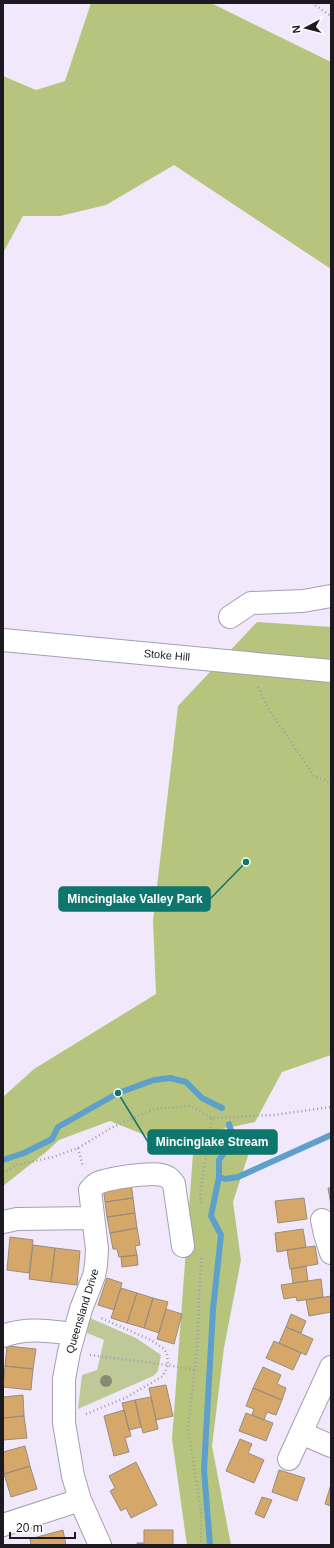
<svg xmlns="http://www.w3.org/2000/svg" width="334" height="1548" viewBox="0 0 334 1548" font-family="Helvetica,sans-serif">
<rect width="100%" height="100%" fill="#f1e8fc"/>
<!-- green -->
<path fill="#bfc998" d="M90,1318L136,1338L161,1355L158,1371L153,1376L78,1409L82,1375L97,1370L104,1340L87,1333Z"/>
<!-- forest -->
<path fill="#b7c47d" d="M91,3H211L331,62V269L174,165L106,205L60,216H23L3,253V76L36,90L65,81Z
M257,622L331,627V1055L282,1072L255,1122L162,1142L110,1121L59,1140L46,1152L3,1186V1097L34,1069L156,994L153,921L178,706Z
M255,1134L233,1202L241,1260L224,1348L212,1446L231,1545H187L172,1439L194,1140Z"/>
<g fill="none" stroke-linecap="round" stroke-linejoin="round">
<!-- stream -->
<path stroke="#5da0cc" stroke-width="6" d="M229,1124L234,1140L219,1160V1177L225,1179L238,1177L331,1135
M3,1160L24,1153L52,1139L58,1127L118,1093L154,1080L170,1078L186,1082L202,1098L222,1108
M210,1545L204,1470L213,1309L221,1235L211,1216L219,1177"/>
</g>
<!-- building -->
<path fill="#d5a86a" stroke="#998c7b" d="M131,1183L133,1198L105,1202L103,1187Z
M328,1188H331V1205Z
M133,1198L135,1213L107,1217L105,1202Z
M304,1198L307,1219L278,1223L275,1201Z
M135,1213L137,1228L110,1233L107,1217Z
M137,1228L140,1245L135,1246L137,1255L119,1257L117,1249H113L110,1233Z
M303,1229L306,1247L277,1252L275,1233Z
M10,1237L33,1240L29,1273L7,1270Z
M33,1245L55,1248L51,1282L29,1279Z
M315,1246L318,1264L290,1269L287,1250Z
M55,1248L80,1251L77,1285L51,1282Z
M137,1255L138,1265L122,1267L121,1257Z
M306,1266L308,1281L293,1283L291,1269Z
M107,1278L122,1283L114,1310L98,1305Z
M321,1279L323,1297L297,1301L296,1297L284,1299L281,1285Z
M121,1288L137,1293L127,1323L111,1318Z
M137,1293L153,1298L144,1328L127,1323Z
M331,1296V1312L309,1316L306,1300Z
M153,1298L168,1302L159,1333L144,1328Z
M166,1309L182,1314L174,1344L157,1339Z
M291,1314L306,1321L301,1333L286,1327Z
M286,1327L313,1339L306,1355L279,1343Z
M274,1341L301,1353L293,1370L266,1358Z
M7,1346L36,1349L33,1369L5,1366Z
M5,1366L33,1369L31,1390L3,1387Z
M263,1367L281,1375L277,1384L286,1388L282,1400L253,1388Z
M166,1385L173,1416L156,1420L149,1388Z
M253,1388L282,1400L276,1415L267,1412L264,1420L252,1415L254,1409L246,1406Z
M23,1395L24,1416L3,1418V1397Z
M151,1397L158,1429L143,1433L135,1400Z
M135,1400L141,1427L129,1430L122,1403Z
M124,1410L131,1436L125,1438L129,1452L114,1456L104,1416Z
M246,1413L273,1423L266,1441L239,1431Z
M24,1416L27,1438L3,1440V1418Z
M240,1439L252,1444L248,1453L264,1460L254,1483L226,1471Z
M25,1446L30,1466L4,1474L3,1452Z
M136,1462L157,1505L131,1518L126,1508L121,1511L110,1491L115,1488L109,1476Z
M30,1466L37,1489L11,1497L4,1474Z
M279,1470L305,1478L297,1501L272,1492Z
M331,1484V1506L325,1504Z
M262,1497L272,1500L264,1518L255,1514Z
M63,1530L66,1545H31L30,1539Z
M144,1530H173V1545H137V1543H144Z"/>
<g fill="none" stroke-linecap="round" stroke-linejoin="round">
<defs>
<path id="minor" d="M230,617L251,603L303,601L331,596
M3,640L331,671
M322,1220L325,1234L331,1253
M3,1222L17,1219L92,1218
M3,1336C26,1327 50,1331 74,1334
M301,1433L331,1446
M289,1459L331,1367
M3,1525L80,1500
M100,1545L80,1500L73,1476L64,1423V1379L69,1352L81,1309L94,1276L96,1265L97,1249L90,1190C92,1188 94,1185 96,1184C107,1178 151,1172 162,1175C168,1176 171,1179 174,1184L183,1246"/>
</defs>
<!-- minor casing -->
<use href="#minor" stroke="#a79eb1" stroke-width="24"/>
<!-- path -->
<path stroke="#a19baa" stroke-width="2.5" stroke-dasharray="1 3" stroke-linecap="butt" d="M312,3L331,16
M258,687L268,708L314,776L331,783
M78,1148L83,1167
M3,1173L17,1165L53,1157L78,1148L111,1128L154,1109L190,1106L212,1118L274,1115L331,1107
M201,1203L200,1193L212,1118
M201,1258L197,1351L188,1427L201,1511V1545
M90,1355L168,1365L195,1370
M86,1414L125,1398L163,1376L168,1365L167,1354L164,1349L151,1340L101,1318"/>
<!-- minor -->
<use href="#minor" stroke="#fff" stroke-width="22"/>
</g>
<!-- trees -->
<circle fill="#898972" cx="106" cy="1381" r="6"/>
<g text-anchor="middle" stroke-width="4" stroke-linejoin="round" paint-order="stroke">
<!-- street labels -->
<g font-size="11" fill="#1c1920" stroke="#fff">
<text transform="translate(167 655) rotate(5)" y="4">Stoke Hill</text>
<text transform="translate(82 1311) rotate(-73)" y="4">Queensland Drive</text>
</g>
</g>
<!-- callouts -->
<path fill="none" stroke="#0f766e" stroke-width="1.5" d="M246 862L210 899M118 1093L148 1142"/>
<g fill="#0f766e" stroke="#fff" stroke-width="1.5">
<circle cx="246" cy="862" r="4"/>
<circle cx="118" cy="1093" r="4"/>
</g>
<g fill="#0f766e" stroke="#0f766e" stroke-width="1.5">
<rect x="59" y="887" width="151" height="24" rx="4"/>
<rect x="148" y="1130" width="129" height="24" rx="4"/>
</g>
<g font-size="12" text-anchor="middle" font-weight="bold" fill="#fff">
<text x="135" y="903">Mincinglake Valley Park</text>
<text x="212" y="1146">Mincinglake Stream</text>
</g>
<!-- border -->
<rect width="334" height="1548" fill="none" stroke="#1c1920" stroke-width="8"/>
<!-- north arrow -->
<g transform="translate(306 28) rotate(263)" stroke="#ffffff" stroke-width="3" paint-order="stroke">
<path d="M0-3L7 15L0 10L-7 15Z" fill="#1c1920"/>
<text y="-6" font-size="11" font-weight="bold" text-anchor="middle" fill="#1c1920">N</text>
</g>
<!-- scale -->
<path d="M10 1532v6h65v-6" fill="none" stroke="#1c1920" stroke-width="2"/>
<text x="16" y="1532" font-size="12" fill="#1c1920" stroke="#ffffff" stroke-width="3" paint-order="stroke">20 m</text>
</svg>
